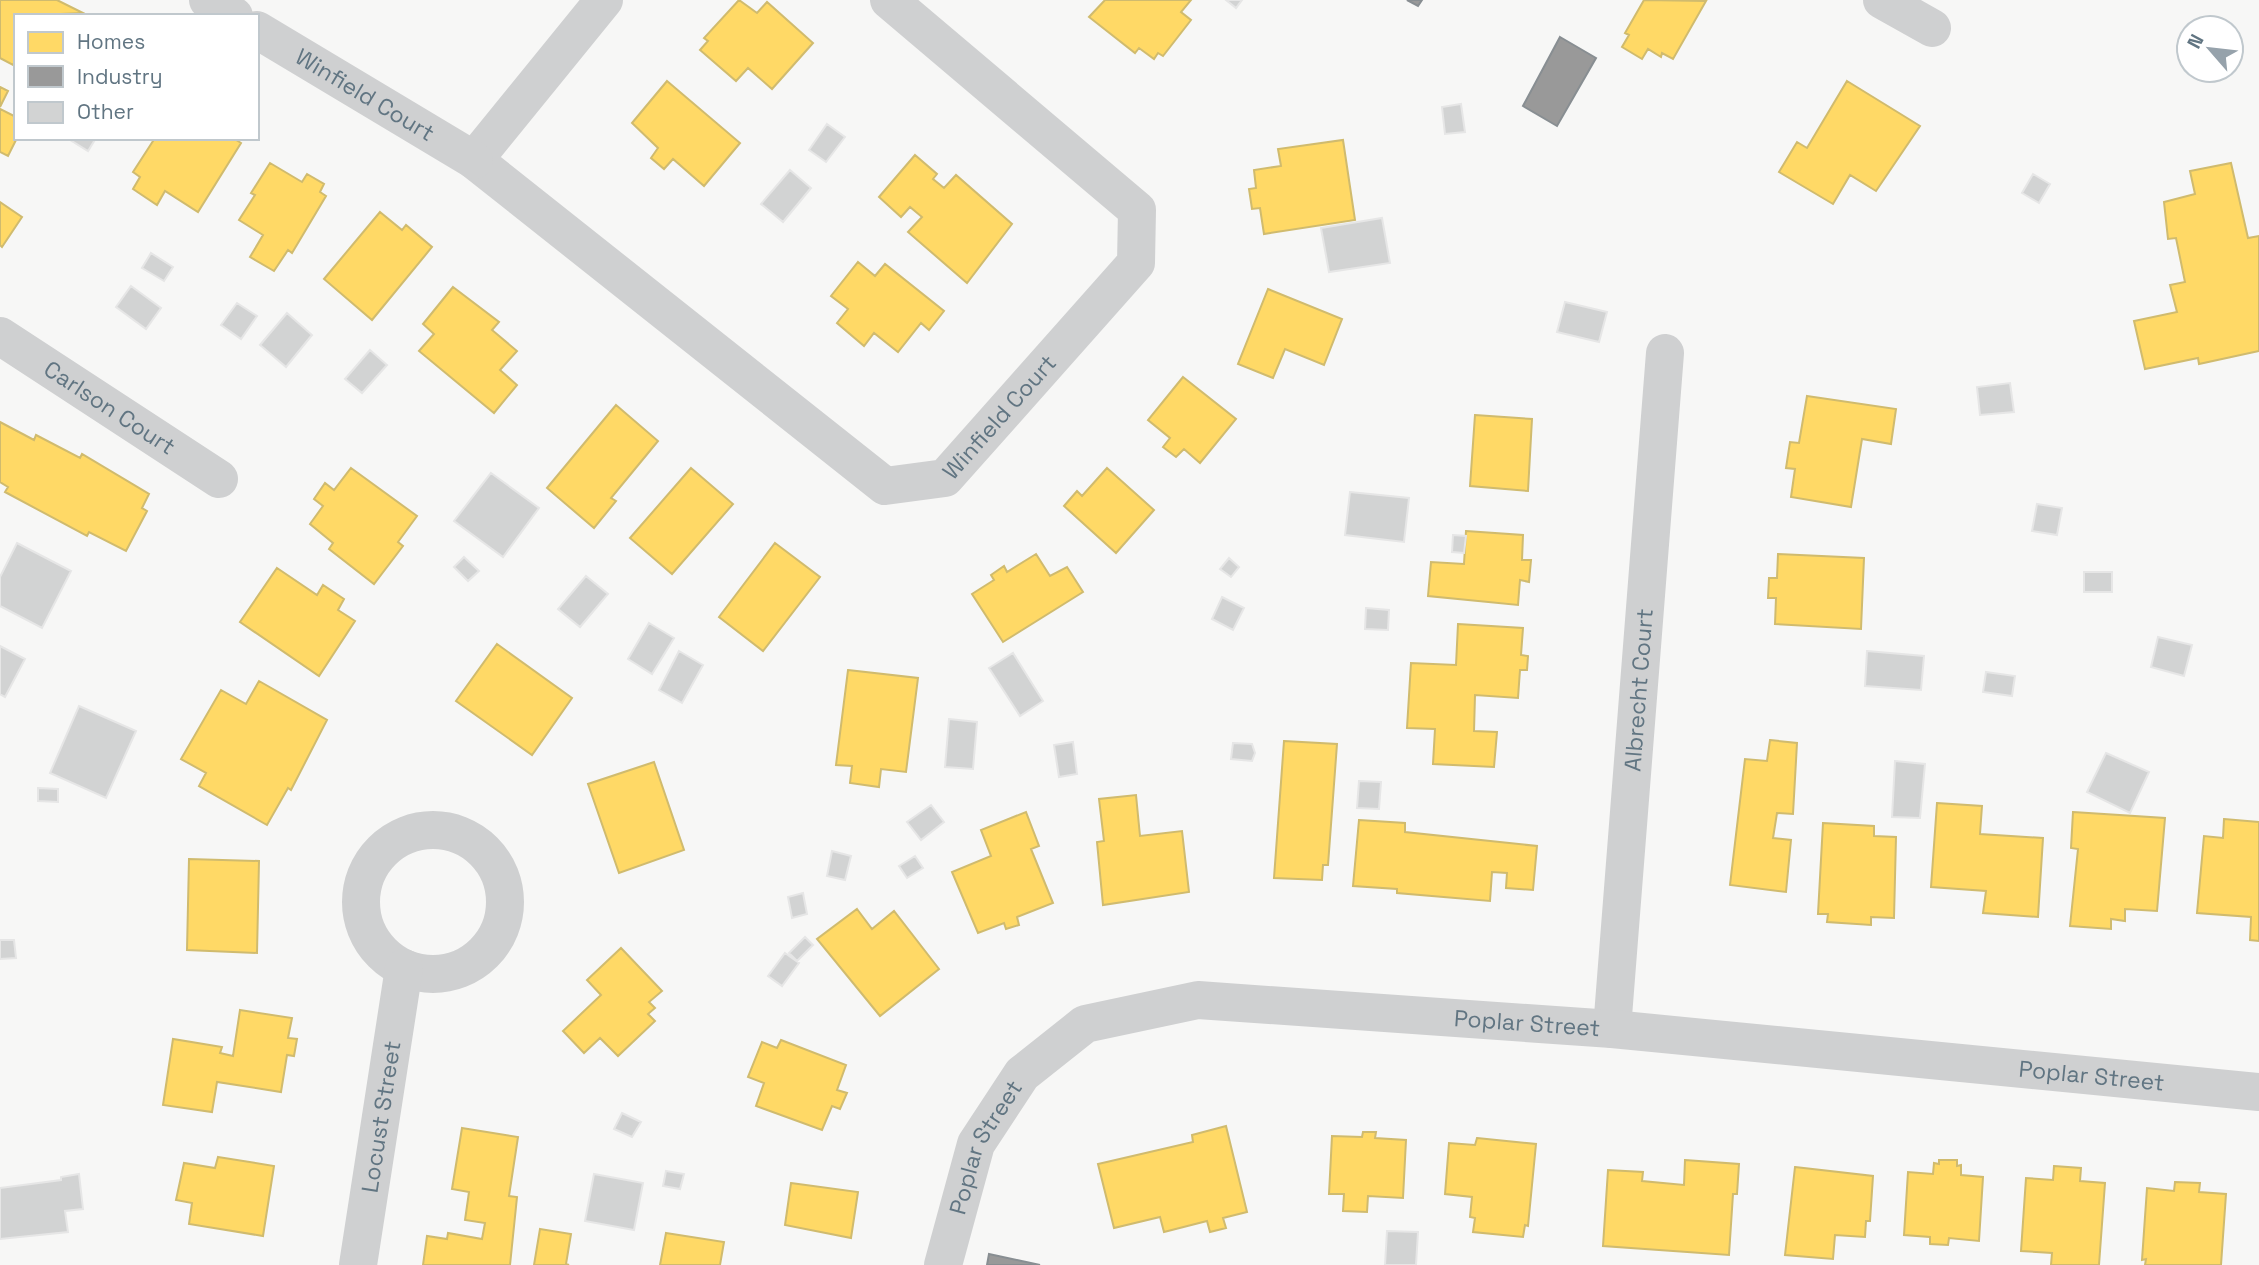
<svg xmlns="http://www.w3.org/2000/svg" width="2259" height="1265" viewBox="0 0 2259 1265" font-family="'Space Grotesk',sans-serif">
<rect width="100%" height="100%" fill="#f7f7f6"/>
<!-- homes -->
<path fill="#ffd966" stroke="#d0bb6e" stroke-width="2" d="M0,0H57L83,13L16,16V60L13,65L0,58Z
M739,0L757,13L767,2L813,43L772,89L748,68L736,81L700,50L708,41L704,38Z
M1105,0H1191L1181,12L1191,20L1163,56L1158,53L1154,59L1139,48L1135,53L1089,17Z
M1644,0L1706,1L1673,59L1662,53L1661,57L1648,49L1642,59L1622,47L1629,35L1625,33Z
M667,81L740,143L704,186L673,159L664,169L651,158L658,148L632,123Z
M1847,81L1920,126L1876,191L1850,175L1833,204L1779,172L1797,142L1807,148Z
M0,87L8,91L0,107Z
M0,109L16,117L17,138L8,156L0,152Z
M155,138H233L241,143L198,212L165,191L157,205L133,189L140,177L133,172Z
M1343,140L1355,220L1264,234L1260,208L1252,209L1249,189L1256,188L1254,170L1281,166L1278,149Z
M915,155L937,174L933,179L944,188L956,175L1012,224L967,283L908,232L922,217L910,207L901,217L879,197Z
M270,163L302,182L307,174L324,184L320,192L326,196L292,253L288,250L274,271L250,257L263,235L239,220L255,195L251,193Z
M2231,163L2248,238L2259,236V351L2199,364L2198,358L2145,369L2134,321L2177,312L2170,285L2185,282L2176,238L2168,239L2164,202L2195,194L2190,171Z
M0,202L22,217L2,247L0,245Z
M380,212L402,230L406,225L432,247L372,320L324,279Z
M858,262L875,276L885,264L944,311L929,330L921,323L898,352L874,333L864,346L837,323L848,309L831,296Z
M453,287L499,322L492,330L517,351L500,370L517,385L494,413L419,351L434,334L423,324Z
M1268,289L1342,319L1324,365L1285,349L1273,378L1238,364Z
M1183,377L1236,419L1200,463L1184,449L1176,457L1163,447L1170,438L1148,420Z
M1807,396L1896,409L1891,444L1862,439L1851,507L1791,497L1795,469L1786,468L1790,442L1799,443Z
M616,405L658,441L611,498L616,501L594,528L547,488Z
M1475,415L1532,419L1528,491L1470,486Z
M0,422L34,440L36,435L80,458L82,454L149,494L142,508L147,511L126,551L89,532L87,536L5,492L8,487L0,482Z
M351,468L417,516L398,542L403,546L374,584L329,549L333,543L310,524L323,506L314,499L325,483L334,490Z
M691,468L733,504L672,574L630,538Z
M1107,468L1154,510L1116,553L1064,506L1077,491L1082,496Z
M1466,531L1523,535L1522,560H1531L1529,582L1520,580L1518,605L1428,596L1431,562L1464,564Z
M775,543L820,577L763,651L719,617Z
M1036,554L1050,576L1067,567L1083,592L1003,642L972,594L994,580L991,575L1004,566L1007,572Z
M1778,554L1864,558L1861,629L1775,624L1776,598H1768L1769,578H1777Z
M277,568L317,595L323,585L344,599L338,610L355,621L319,676L240,622Z
M1458,624L1523,628L1521,655L1528,656L1527,670H1520L1518,698L1475,695L1474,731L1497,732L1494,767L1433,764L1435,729L1407,728L1411,663L1456,665Z
M497,644L572,698L532,755L456,701Z
M848,670L918,678L906,772L881,769L879,787L850,783L852,766L836,765Z
M259,681L327,720L291,790L288,788L267,825L199,786L206,773L181,759L221,690L246,704Z
M1770,740L1797,743L1793,814L1777,813L1773,838L1791,840L1786,892L1730,885L1745,759L1767,761Z
M1284,741L1337,744L1328,865H1323L1322,880L1274,878Z
M654,762L684,850L619,873L588,784Z
M1136,795L1140,836L1182,831L1189,892L1103,905L1097,842L1104,841L1099,799Z
M1937,803L1982,806L1980,834L2043,838L2038,917L1983,913L1986,891L1931,887Z
M1026,812L1039,846L1031,849L1053,903L1017,917L1019,925L1006,929L1004,923L978,933L952,872L991,856L981,830Z
M2073,812L2165,818L2157,911L2125,909V921L2111,919V929L2070,926L2078,849L2071,848Z
M2224,819L2259,822V941L2250,940L2251,917L2197,913L2204,836L2223,838Z
M1359,820L1405,823V832L1537,846L1533,890L1506,888L1507,873L1492,872L1490,901L1397,893V889L1353,886Z
M1823,823L1874,826V836L1896,837L1894,918L1871,917V925L1827,922L1828,914H1818Z
M189,859L259,861L257,953L187,950Z
M857,909L872,929L894,911L939,969L880,1016L817,939Z
M621,948L662,991L649,1002L655,1008L648,1014L655,1021L618,1056L600,1038L584,1053L563,1031L601,995L587,980Z
M240,1010L292,1018L288,1038L297,1039L294,1056L287,1055L281,1092L217,1082L212,1112L163,1105L173,1039L222,1047L220,1053L233,1056Z
M781,1040L846,1065L837,1090L847,1093L840,1109L832,1106L822,1130L756,1106L764,1083L748,1077L762,1042L777,1048Z
M1226,1126L1247,1212L1223,1218L1226,1228L1210,1232L1207,1221L1164,1232L1160,1217L1114,1228L1098,1164L1193,1142L1192,1135Z
M462,1128L518,1137L509,1196L517,1197L510,1265H423L427,1236L447,1239L448,1233L482,1239L485,1223L465,1220L469,1192L452,1189Z
M1363,1132H1376L1375,1138L1406,1140L1403,1198L1368,1196L1367,1212L1343,1211L1344,1194H1329L1332,1136L1362,1137Z
M1477,1138L1536,1144L1528,1226L1525,1225L1523,1237L1473,1232L1475,1218L1470,1217L1472,1197L1445,1194L1449,1143L1475,1145Z
M218,1157L274,1166L263,1236L189,1224L192,1203L176,1200L184,1163L215,1168Z
M1685,1160L1739,1164L1737,1194H1733L1729,1255L1603,1246L1608,1170L1643,1172L1642,1181L1684,1185Z
M1939,1160H1957V1166L1961,1165V1175L1983,1177L1979,1241L1949,1238L1948,1245L1930,1244V1237L1904,1235L1908,1172L1933,1174L1934,1163L1939,1164Z
M2054,1166L2081,1168L2080,1181L2105,1183L2099,1265H2051L2052,1253L2021,1251L2026,1178L2053,1180Z
M1795,1167L1873,1176L1870,1221H1866L1865,1237L1835,1235L1833,1259L1785,1255Z
M2175,1182L2200,1183L2199,1192L2226,1194L2221,1265H2145L2146,1259L2142,1260L2147,1188L2174,1191Z
M791,1183L858,1192L851,1238L785,1225Z
M540,1229L571,1234L566,1264L569,1265H534Z
M666,1233L724,1242L720,1265H660Z"/>
<!-- industry -->
<path fill="#999" stroke="#888e92" stroke-width="2" d="M1407,0H1422L1418,6Z
M1560,37L1596,58L1557,126L1523,106Z
M989,1254L1040,1265H987Z"/>
<!-- building -->
<path fill="#d2d3d3" stroke="#e6e6e6" stroke-width="2" d="M1226,0H1242L1236,8Z
M1461,104L1465,132L1445,134L1442,107Z
M827,124L845,137L826,162L809,150Z
M67,138H96L88,151Z
M790,170L811,188L783,222L761,204Z
M2033,174L2050,184L2039,203L2022,193Z
M1382,218L1390,263L1329,272L1321,228Z
M151,253L173,267L164,281L142,268Z
M131,286L161,308L146,329L116,307Z
M1565,302L1607,312L1599,342L1557,332Z
M237,303L257,316L241,339L221,325Z
M287,313L312,335L286,367L260,345Z
M370,350L387,365L362,393L345,379Z
M2010,383L2014,412L1980,415L1977,387Z
M491,473L539,508L503,557L454,521Z
M1350,492L1409,498L1404,542L1345,535Z
M2037,504L2062,508L2057,535L2032,531Z
M1453,535L1466,536L1464,553L1452,552Z
M17,543L71,571L42,628L0,606V577Z
M464,557L479,571L468,581L454,567Z
M1229,558L1239,567L1231,577L1220,569Z
M2084,572H2112V592H2084Z
M586,576L608,594L580,627L558,609Z
M1222,597L1244,608L1233,630L1212,619Z
M1366,608L1389,610L1388,630L1365,629Z
M649,623L674,638L652,674L628,659Z
M2158,637L2192,645L2184,676L2151,667Z
M0,646L25,659L5,697L0,694Z
M679,651L703,665L682,703L659,690Z
M1867,651L1924,656L1921,690L1865,686Z
M1013,653L1043,701L1020,716L989,668Z
M1986,672L2015,676L2012,696L1983,692Z
M79,706L136,731L106,798L50,773Z
M949,719L977,722L973,769L945,767Z
M1073,742L1077,774L1059,777L1054,745Z
M1233,743L1252,744L1255,753L1252,761L1231,759Z
M2106,753L2149,772L2130,813L2087,792Z
M1895,761L1925,764L1920,818L1892,817Z
M1359,781L1381,782L1379,809L1357,808Z
M38,788L58,789V802L38,801Z
M931,805L944,822L921,840L907,822Z
M832,851L851,856L845,880L827,876Z
M915,856L923,868L907,878L899,866Z
M803,893L807,914L792,918L788,897Z
M805,937L813,945L797,961L789,953Z
M0,940H14L16,958L0,959Z
M785,953L799,963L782,986L768,976Z
M622,1113L641,1122L632,1137L614,1129Z
M666,1171L684,1174L680,1189L663,1186Z
M79,1174L83,1209L65,1211L68,1232L0,1239V1188L61,1180V1177Z
M594,1174L643,1183L634,1230L585,1221Z
M1387,1231L1418,1232L1416,1265H1385Z"/>
<g fill="none" stroke-linecap="round" stroke-linejoin="round">
<!-- minor -->
<g stroke="#cfd0d1" stroke-width="38">
<path d="M208,0L234,16"/>
<path id="s1" d="M604,0L474,160L885,486L945,478L1136,263L1137,210L889,0"/>
<path d="M1882,0L1932,28"/>
<path id="s2" d="M257,30L474,160"/>
<path id="s3" d="M0,336L219,479"/>
<circle cx="433" cy="902" r="72"/>
<path id="s4" d="M1612,1029L1665,353"/>
<path id="s5" d="M358,1265L404,968"/>
<path id="s6" d="M943,1265L976,1144L1022,1074L1085,1024L1198,1000L1612,1029L2259,1092"/>
</g>
</g>
<g text-anchor="middle" stroke-width="7" stroke-linejoin="round" paint-order="stroke">
<!-- street labels -->
<g font-size="23" fill="#617582" stroke="#fff">
<text dy="8" stroke="none"><textPath href="#s2" startOffset="126">Winfield Court</textPath></text>
<text dy="8" stroke="none"><textPath href="#s3" startOffset="131">Carlson Court</textPath></text>
<text dy="8" stroke="none"><textPath href="#s1" startOffset="873">Winfield Court</textPath></text>
<text dy="8" stroke="none"><textPath href="#s4" startOffset="340">Albrecht Court</textPath></text>
<text dy="8" stroke="none"><textPath href="#s6" startOffset="735">Poplar Street</textPath></text>
<text dy="8" stroke="none"><textPath href="#s6" startOffset="1302">Poplar Street</textPath></text>
<text dy="8" stroke="none"><textPath href="#s5" startOffset="150">Locust Street</textPath></text>
<text dy="8" stroke="none"><textPath href="#s6" startOffset="126">Poplar Street</textPath></text>
</g>
</g>
<!-- legend -->
<rect x="14" y="14" width="245" height="126" fill="#ffffff" stroke="#c0c8cd" stroke-width="2"/>
<rect x="28" y="32" width="35" height="21" fill="#ffd966" stroke="#c0c8cd" stroke-width="2"/>
<text x="77" y="49" font-size="21" fill="#617582">Homes</text>
<rect x="28" y="66" width="35" height="21" fill="#999999" stroke="#c0c8cd" stroke-width="2"/>
<text x="77" y="84" font-size="21" fill="#617582">Industry</text>
<rect x="28" y="102" width="35" height="21" fill="#d2d3d3" stroke="#c0c8cd" stroke-width="2"/>
<text x="77" y="119" font-size="21" fill="#617582">Other</text>
<!-- north arrow -->
<g transform="translate(2210 49) rotate(298)"><circle r="33" fill="#ffffff" stroke="#c0c8cd" stroke-width="2"/>
<path d="M0-5L12 26L0 18L-12 26Z" fill="#96a2ab"/>
<text y="-10" font-size="19" font-weight="bold" text-anchor="middle" fill="#617582">N</text>
</g>
</svg>
